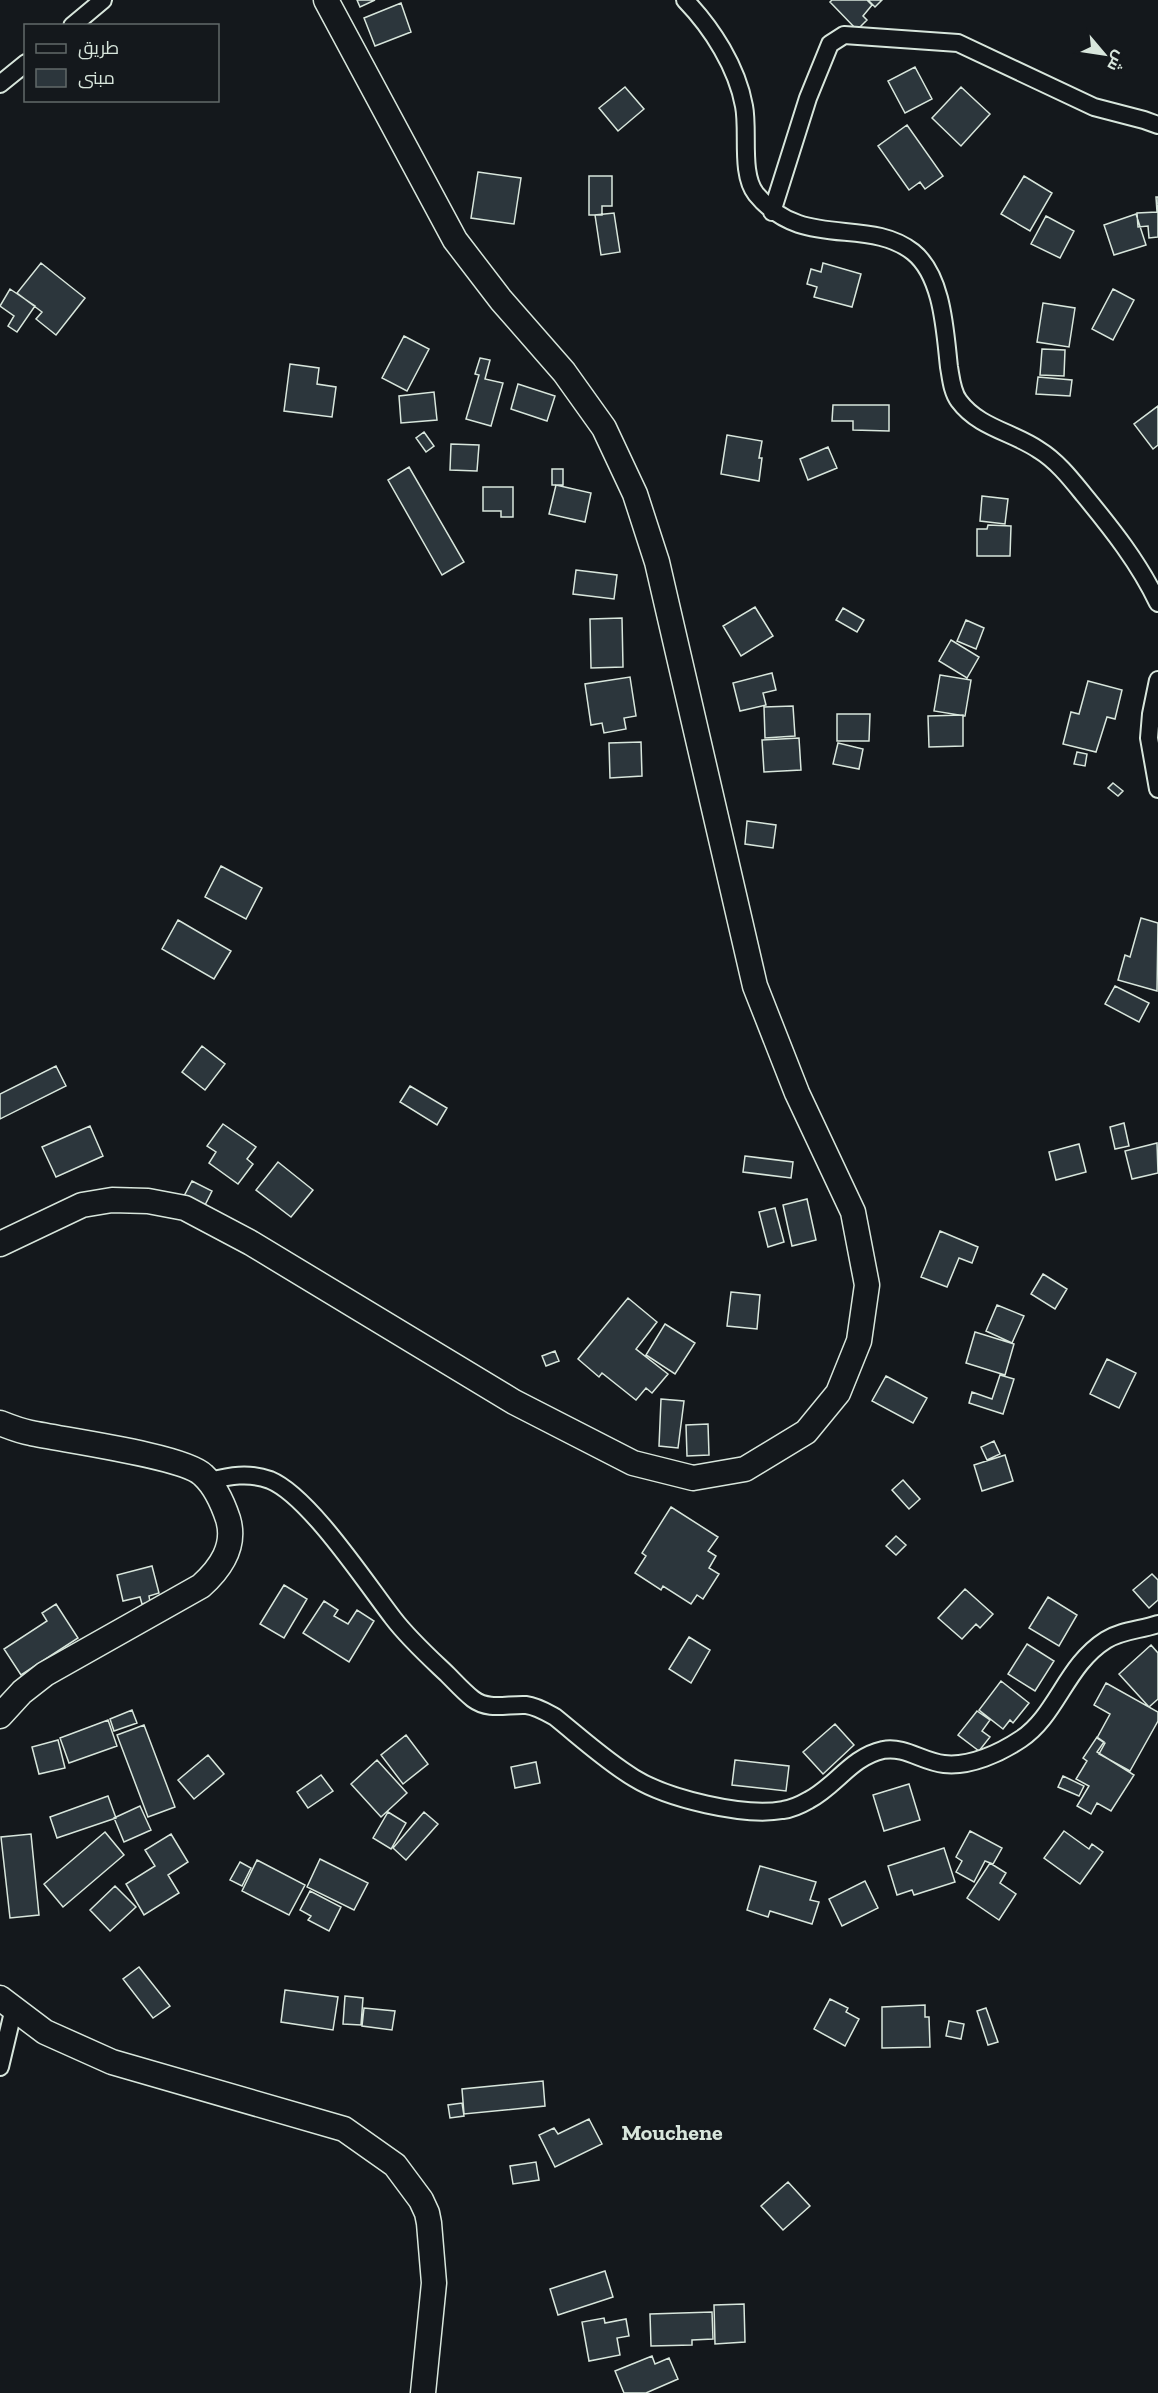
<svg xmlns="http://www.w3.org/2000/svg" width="1158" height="2393" viewBox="0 0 1158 2393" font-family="'Zilla Slab',Cairo,serif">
<rect width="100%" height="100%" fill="#14181c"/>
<!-- building -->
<path fill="#2c363c" stroke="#d8e6dc" stroke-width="1.5" d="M357,0H375L360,7Z
M832,0H867L872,5L863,16L867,20L857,30L830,2Z
M868,0H882L875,7Z
M401,3L411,32L375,46L364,18Z
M915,67L932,99L905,113L888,81Z
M625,87L644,109L618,131L599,108Z
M961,87L990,114L961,146L932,118Z
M907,125L943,176L925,189L920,182L909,190L878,146Z
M478,172L521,178L514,224L471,218Z
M589,176H612V206H602V215H589Z
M1024,176L1052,193L1030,231L1001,214Z
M1156,197H1158V237L1149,238L1148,226L1138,227L1137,213L1157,212Z
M614,213L620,252L601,255L595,215Z
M1136,214L1146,245L1114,255L1104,225Z
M1046,216L1074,231L1060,258L1031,244Z
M41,263L85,298L56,335L36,319L42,312L17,293Z
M823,263L861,274L852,307L814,297L817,287L807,284L811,269L821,272Z
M10,289L35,306L17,332L8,326L14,316L0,306Z
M1113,289L1134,300L1113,340L1092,329Z
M1043,303L1075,308L1069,347L1037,342Z
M404,336L429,349L407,391L382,378Z
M1042,349L1065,350L1064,376L1040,375Z
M480,358L490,360L485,379L503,383L491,426L466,419L479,375L475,374Z
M290,364L319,368L317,384L336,387L332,417L284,411Z
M1038,377L1072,380L1070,396L1036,394Z
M518,384L555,396L547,421L511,409Z
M434,392L437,420L401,423L399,396Z
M833,405H889V431L853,430V421H832Z
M1158,406V445L1153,449L1134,424Z
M424,432L434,446L426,452L416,438Z
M727,435L762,441L759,458H762L759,481L721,474Z
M451,444L479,445L477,471L450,470Z
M828,447L837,468L808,480L800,459Z
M409,467L464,562L442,575L388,480Z
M552,469H563V485H552Z
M556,485L591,493L585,522L549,514Z
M483,487H513V517H501V511H483Z
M982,496L1008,499L1005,524L980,521Z
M988,525L1011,526L1010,556H977V529H987Z
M576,570L617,575L614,599L573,594Z
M755,607L773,636L741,656L723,626Z
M843,608L864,620L857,632L836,620Z
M622,618L623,667L591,668L590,619Z
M966,620L984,628L976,649L957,641Z
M951,640L979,657L967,678L939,661Z
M772,673L776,690L763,693L766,705L740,711L733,683Z
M940,675L971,680L965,716L934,711Z
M630,677L636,716L624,718L626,729L604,733L602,723L591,725L585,684Z
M1088,681L1122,690L1115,719L1107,717L1096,752L1063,744L1071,712L1079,714Z
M793,706L795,736L765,738L764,707Z
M837,714H870L869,741H837Z
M963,715V746L929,747L928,716Z
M799,738L801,770L764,772L762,740Z
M641,742L642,776L610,778L609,743Z
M838,743L863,749L859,769L833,764Z
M1077,752L1087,754L1085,766L1074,764Z
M1113,783L1123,791L1118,796L1108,788Z
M747,821L776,825L773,848L745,844Z
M221,866L262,888L246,919L205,897Z
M1141,918L1158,923L1157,991L1118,980L1125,955L1130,957Z
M178,920L231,951L214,979L162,949Z
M1115,986L1149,1003L1139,1022L1105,1004Z
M202,1046L225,1064L205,1090L182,1072Z
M56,1066L66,1086L0,1119V1094Z
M410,1086L447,1108L437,1125L400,1102Z
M1124,1123L1129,1146L1115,1149L1110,1127Z
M223,1124L256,1147L247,1159L253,1164L238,1184L209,1163L216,1152L207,1146Z
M90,1126L103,1156L56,1177L42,1147Z
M1157,1143L1158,1173L1132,1179L1125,1151Z
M1079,1144L1086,1172L1056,1180L1049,1152Z
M745,1156L793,1162L791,1178L743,1172Z
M278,1162L313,1190L291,1217L256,1190Z
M192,1181L212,1191L204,1207L184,1196Z
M807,1199L816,1240L792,1246L783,1205Z
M775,1208L784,1242L768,1247L759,1212Z
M940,1231L978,1247L972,1263L959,1258L947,1287L921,1277Z
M1043,1274L1067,1289L1055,1309L1031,1294Z
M731,1292L760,1295L757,1329L727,1326Z
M628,1298L657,1322L636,1349L668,1374L652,1393L646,1388L636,1400L602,1373L599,1377L578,1359Z
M997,1305L1024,1316L1012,1343L986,1331Z
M665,1324L695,1343L675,1374L646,1355Z
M975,1332L1014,1344L1005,1375L966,1363Z
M555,1351L559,1361L546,1366L542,1356Z
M1107,1359L1136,1373L1119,1408L1090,1394Z
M1000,1375L1014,1379L1003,1414L969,1403L972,1392L992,1399Z
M886,1376L927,1398L913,1423L872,1401Z
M661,1399L684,1401L678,1448L659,1446Z
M708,1424L709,1455L687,1456L686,1425Z
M994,1441L1000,1454L987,1460L981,1447Z
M1005,1455L1013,1481L982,1491L974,1465Z
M903,1480L920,1499L909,1509L892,1490Z
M671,1507L718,1537L708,1551L716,1556L709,1568L719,1574L703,1599L697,1595L691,1604L663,1586L661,1590L635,1573L646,1556L642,1553Z
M896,1536L906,1545L896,1555L886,1546Z
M152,1566L159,1593L149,1596L150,1602L142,1604L140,1597L123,1601L117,1575Z
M1152,1574L1158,1580V1600L1149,1608L1133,1590Z
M284,1585L307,1599L284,1638L260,1624Z
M965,1589L993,1614L980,1628L976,1624L962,1639L938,1618Z
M1048,1597L1077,1615L1059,1646L1029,1628Z
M324,1601L338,1610L334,1616L348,1624L357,1610L374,1621L349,1662L303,1633Z
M56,1604L78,1638L21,1675L4,1649L47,1621L42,1613Z
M689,1637L710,1650L691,1683L669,1669Z
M1027,1644L1054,1661L1035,1691L1008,1674Z
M1151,1645L1158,1653V1699L1149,1707L1119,1674Z
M1001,1681L1029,1703L1013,1723L1010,1720L1003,1729L979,1710Z
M1106,1683L1158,1712V1721L1130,1771L1099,1754L1105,1743L1097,1738L1110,1714L1094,1705Z
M132,1710L137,1723L114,1731L110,1719Z
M977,1711L990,1720L982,1731L990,1737L979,1751L958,1735Z
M108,1720L117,1746L69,1763L60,1738Z
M835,1724L854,1745L823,1774L803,1752Z
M144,1725L175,1807L148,1817L117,1735Z
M406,1735L428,1764L403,1784L381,1755Z
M1097,1737L1104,1742L1097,1752L1134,1775L1111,1811L1097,1803L1091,1814L1077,1806L1089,1786L1076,1779L1087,1761L1083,1758Z
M58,1740L65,1768L39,1774L32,1747Z
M208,1755L224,1774L194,1799L178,1780Z
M377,1760L407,1793L381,1817L351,1784Z
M735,1760L789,1766L786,1791L732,1785Z
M536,1762L540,1783L515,1788L511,1767Z
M321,1775L333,1791L308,1808L297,1792Z
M1063,1776L1084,1786L1079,1796L1058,1787Z
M909,1784L920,1820L884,1831L873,1795Z
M108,1796L116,1818L57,1838L50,1817Z
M140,1806L151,1830L124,1842L114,1818Z
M388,1812L406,1823L391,1849L373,1838Z
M424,1812L438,1824L406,1860L393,1848Z
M970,1831L1002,1848L993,1864L985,1861L974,1882L956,1872L962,1861L956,1857Z
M1064,1831L1089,1849L1092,1844L1103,1852L1080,1884L1044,1858Z
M105,1832L124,1855L63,1907L44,1884Z
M31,1834L39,1915L10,1918L1,1837Z
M171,1834L188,1862L168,1875L179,1893L144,1915L126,1884L155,1866L145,1850Z
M944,1848L955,1882L914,1895L912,1890L897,1895L888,1866Z
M320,1859L368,1883L354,1910L307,1887Z
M257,1860L305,1885L289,1915L242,1891Z
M240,1862L251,1868L242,1886L230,1880Z
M990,1863L1006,1873L1000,1883L1016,1894L999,1920L967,1898Z
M760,1866L816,1882L810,1900L819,1902L812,1924L770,1911L768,1917L747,1910Z
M865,1881L878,1908L842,1926L829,1899Z
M115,1886L136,1907L110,1931L90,1910Z
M310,1891L341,1907L329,1931L308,1920L311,1916L300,1910Z
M139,1967L170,2006L153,2018L123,1979Z
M285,1990L338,1997L333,2030L281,2022Z
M345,1996L363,1998L361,2025L343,2024Z
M830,1999L848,2008L846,2012L859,2019L845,2046L814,2029Z
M925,2005V2017H929L930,2047L882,2048V2007Z
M364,2008L395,2011L392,2030L362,2026Z
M986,2008L998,2042L988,2045L977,2011Z
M949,2021L964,2024L961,2039L946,2036Z
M543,2081L545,2106L464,2114L462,2089Z
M462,2103L464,2116L450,2118L448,2105Z
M589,2119L602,2144L555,2167L539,2135L554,2128L558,2134Z
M536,2162L539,2180L513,2184L510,2166Z
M788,2182L810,2206L783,2230L761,2206Z
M605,2271L613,2297L558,2315L550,2289Z
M744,2304L745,2342L715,2344L714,2305Z
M712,2312L713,2339L692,2340V2345L651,2346L650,2314Z
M604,2318L605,2323L626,2319L629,2336L617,2338L620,2355L589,2361L582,2322Z
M652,2356L655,2364L669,2358L678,2379L646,2393H624L615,2371Z"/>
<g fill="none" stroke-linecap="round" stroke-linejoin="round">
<defs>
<path id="minor" d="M685,0C712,28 737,67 744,106C749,131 740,174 756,194C802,251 867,216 913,252C943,276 945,332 949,367C951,378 952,392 959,401C979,428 1013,432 1039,450C1057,461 1071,479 1084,495C1112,529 1139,563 1158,603
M72,26L103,0
M0,84L26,63
M772,212L808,98L830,44L844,35L958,43L1094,107L1144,120L1158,125
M1158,680L1151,714L1149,738L1158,789
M208,1481C230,1476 248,1472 270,1480C309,1496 366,1583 393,1618C409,1639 428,1656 447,1674C455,1682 464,1692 473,1699C489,1711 507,1704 526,1705C536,1706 546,1712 555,1717C581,1738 606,1761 634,1778C668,1799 744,1817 783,1810C791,1809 802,1804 809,1800C836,1786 851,1757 883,1750C905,1746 923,1762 944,1764C970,1767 1000,1753 1021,1739C1057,1715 1066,1665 1106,1640C1122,1630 1141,1630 1158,1624
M0,2067L14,2008"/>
<path id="secondary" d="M0,1244L82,1205L112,1200L148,1201L185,1208L251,1243L514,1402L633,1463L693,1478L745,1469L806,1432L838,1393L859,1341L867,1285L853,1212L797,1093L755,986L657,562L635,494L604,428L564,372L501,300L455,240L326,0
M0,1423C10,1427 20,1431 31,1433C63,1440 184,1456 203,1475C215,1486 223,1504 228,1519C236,1546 221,1568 201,1586L45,1674L22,1692L0,1716
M0,1998L45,2032L112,2062L344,2129L395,2165L421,2200L427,2213L429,2223L434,2283L423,2393"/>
</defs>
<!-- minor casing -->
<use href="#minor" stroke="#d8e6dc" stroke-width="20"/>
<!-- secondary casing -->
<use href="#secondary" stroke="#d8e6dc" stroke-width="27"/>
<!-- minor -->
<use href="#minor" stroke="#14181c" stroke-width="16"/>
<!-- secondary -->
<use href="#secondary" stroke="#14181c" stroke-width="24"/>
</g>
<g text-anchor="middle" stroke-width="4.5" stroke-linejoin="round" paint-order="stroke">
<!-- quarter labels -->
<g font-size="22" font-weight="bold" fill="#d8e6dc" stroke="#14181c">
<text x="672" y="2140">Mouchene</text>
</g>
</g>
<!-- legend -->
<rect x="24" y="24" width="195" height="78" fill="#14181c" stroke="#626a69" stroke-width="1.5"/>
<rect x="36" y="44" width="30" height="9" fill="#14181c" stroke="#626a69" stroke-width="1.5"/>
<text x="78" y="54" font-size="18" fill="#d8e6dc">طريق</text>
<rect x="36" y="69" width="30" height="18" fill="#2c363c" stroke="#626a69" stroke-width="1.5"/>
<text x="78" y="84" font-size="18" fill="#d8e6dc">مبنى</text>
<!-- north arrow -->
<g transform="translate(1104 54) rotate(119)" stroke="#14181c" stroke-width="4.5" paint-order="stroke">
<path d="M0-4.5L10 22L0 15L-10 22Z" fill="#d8e6dc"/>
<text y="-9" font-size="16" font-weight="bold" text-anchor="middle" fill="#d8e6dc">ش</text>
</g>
</svg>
